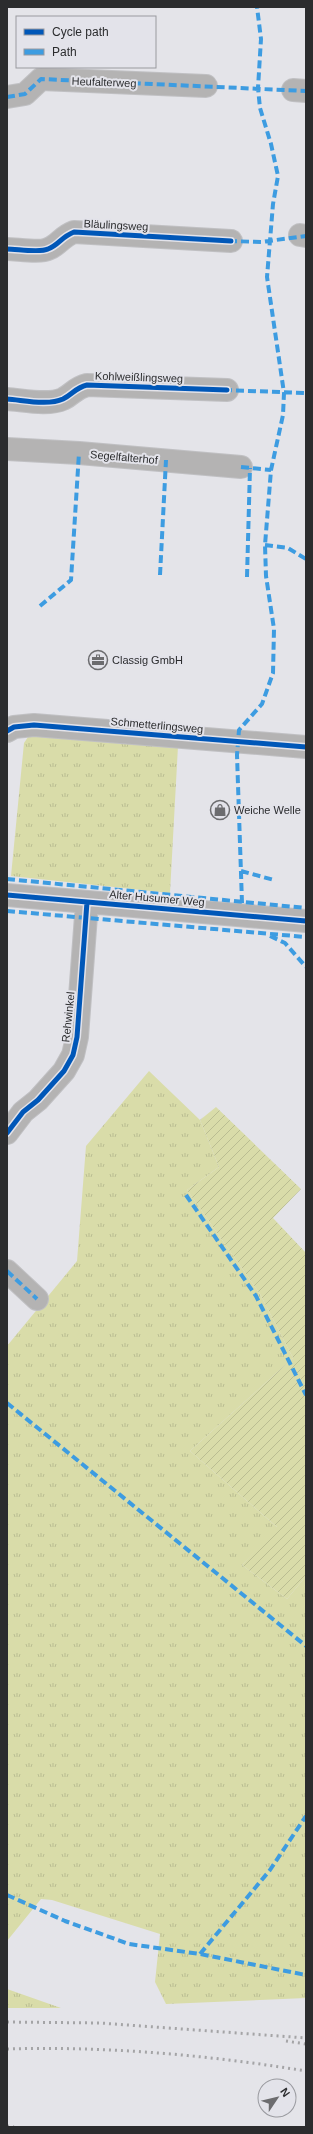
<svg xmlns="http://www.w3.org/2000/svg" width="313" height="2134" viewBox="0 0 313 2134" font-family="Helvetica,sans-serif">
<defs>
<pattern id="grass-tufts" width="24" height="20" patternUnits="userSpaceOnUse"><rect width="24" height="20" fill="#d9dca9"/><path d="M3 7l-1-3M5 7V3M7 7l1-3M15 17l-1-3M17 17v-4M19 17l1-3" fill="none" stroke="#babd92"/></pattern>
<pattern id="garden-furrows" width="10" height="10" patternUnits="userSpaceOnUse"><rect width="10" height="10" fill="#d9dca9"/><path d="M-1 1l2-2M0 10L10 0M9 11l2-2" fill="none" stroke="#babd92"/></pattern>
</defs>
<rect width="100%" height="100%" fill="#e4e4e9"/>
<!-- grass -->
<path fill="url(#grass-tufts)" d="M30,734L178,746L170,893L11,876L24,743Z
M149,1071L200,1120L219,1167L187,1190L260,1294L293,1358L190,1451L278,1528L242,1565L287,1599L306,1576V1998L166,2004L155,1982L160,1934L52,1900L41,1899L7,1941V1346L77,1261L86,1146Z
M7,1989L61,2008H7Z"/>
<!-- garden -->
<path fill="url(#garden-furrows)" d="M216,1107L301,1189L273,1218L306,1253V1576L287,1599L242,1565L277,1527L190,1451L293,1358L260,1294L187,1190L219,1167L200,1120Z"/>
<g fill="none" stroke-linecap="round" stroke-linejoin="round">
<defs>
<path id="minor" d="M293,90L306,91
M7,97L25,94L41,79L206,86
M300,235L306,236
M7,249C17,249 40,253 48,249C59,245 61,237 74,232L231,241
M7,399C23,400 48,406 63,399C73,394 75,388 87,385L227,390
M7,449L79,453L241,467
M7,731L14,727L34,725L306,747
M7,895L306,921
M7,1133L23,1112L38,1100L64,1071L73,1055L77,1037L87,902
M7,1271L37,1299"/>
</defs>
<!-- minor casing -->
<use href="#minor" stroke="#c0c0c3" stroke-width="24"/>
<!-- minor -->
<use href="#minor" stroke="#b4b3b3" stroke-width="22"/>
<!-- rail -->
<path stroke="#a4a4a6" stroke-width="3" stroke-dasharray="2 4" stroke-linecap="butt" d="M7,2022L100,2023L306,2038
M286,2041L306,2044
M7,2049C106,2046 208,2055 306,2071
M7,2126L14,2127"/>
<!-- quiet -->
<path stroke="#3d9ce1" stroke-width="4" stroke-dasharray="8 4" stroke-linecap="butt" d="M7,97L25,94L41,79L306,91
M229,241L261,242L306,236
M224,390L306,393
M241,467L271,470
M265,545L288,548L306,559
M160,575L166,460
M247,577L250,468
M40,606L71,580L79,453
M241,871L274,880
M7,879L306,908
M242,903L237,755L239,730L262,704L273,673L274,629L266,576L265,545L271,470L283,415L284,393L267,277L273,204L278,176L271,144L260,108L258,88L261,39L257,7
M7,911L306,937
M270,936L285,943L306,967
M186,1195L256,1296L306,1395
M7,1271L37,1299
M7,1403L306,1646
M7,1895L65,1921L129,1944L200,1954L306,1975
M200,1954L270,1870L306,1816"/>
<defs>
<path id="cycleway" d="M7,249C17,249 40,253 48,249C59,245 61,237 74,232L231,241
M7,399C23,400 48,406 63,399C73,394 75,388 87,385L227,390
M7,731L14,727L34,725L306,747
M7,895L306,921
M7,1133L23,1112L38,1100L64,1071L73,1055L77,1037L87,902"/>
</defs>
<!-- cycleway casing -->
<use href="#cycleway" stroke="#e3e3ea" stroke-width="8"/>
<!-- cycleway -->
<use href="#cycleway" stroke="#0057b8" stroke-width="5"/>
</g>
<!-- icons -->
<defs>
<symbol id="office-ring" viewBox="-11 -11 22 22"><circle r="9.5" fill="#e3e3ea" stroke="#6c6c6f" stroke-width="1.5"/><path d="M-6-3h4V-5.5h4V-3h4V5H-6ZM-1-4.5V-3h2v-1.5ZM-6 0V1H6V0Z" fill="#6c6c6f"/></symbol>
<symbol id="shop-ring" viewBox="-11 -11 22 22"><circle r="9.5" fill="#e3e3ea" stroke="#6c6c6f" stroke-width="1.5"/><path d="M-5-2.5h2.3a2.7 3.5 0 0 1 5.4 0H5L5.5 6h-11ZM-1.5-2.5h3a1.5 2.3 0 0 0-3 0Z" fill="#6c6c6f"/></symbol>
</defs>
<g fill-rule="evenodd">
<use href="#office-ring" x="87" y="649" width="22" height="22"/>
<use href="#shop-ring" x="209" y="799" width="22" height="22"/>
</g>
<g text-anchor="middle" stroke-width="4" stroke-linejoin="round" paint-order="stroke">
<!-- street labels -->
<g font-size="11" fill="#2b2c2e" stroke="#e3e3ea">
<text transform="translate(104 82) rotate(2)" y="4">Heufalterweg</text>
<text transform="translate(116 225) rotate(3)" y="4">Bläulingsweg</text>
<text transform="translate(139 377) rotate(2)" y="4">Kohlweißlingsweg</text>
<text transform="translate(124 457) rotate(5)" y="4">Segelfalterhof</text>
<text transform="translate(157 725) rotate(5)" y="4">Schmetterlingsweg</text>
<text transform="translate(157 898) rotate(5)" y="4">Alter Husumer Weg</text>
<text transform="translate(68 1017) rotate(-84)" y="4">Rehwinkel</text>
</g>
<!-- poi labels -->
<g font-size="11" fill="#2b2c2e" stroke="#e3e3ea" text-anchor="start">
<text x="112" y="664">Classig GmbH</text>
<text x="234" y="814">Weiche Welle</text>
</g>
</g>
<!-- border -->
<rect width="313" height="2134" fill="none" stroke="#2b2c2e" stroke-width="16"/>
<!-- legend -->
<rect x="16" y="16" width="140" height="52" fill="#e3e3ea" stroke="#999a9f"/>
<rect x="24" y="29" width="20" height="6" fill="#0057b8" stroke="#999a9f"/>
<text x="52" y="36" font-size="12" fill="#2b2c2e">Cycle path</text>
<rect x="24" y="49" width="20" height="6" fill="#3d9ce1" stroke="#999a9f"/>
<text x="52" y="56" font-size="12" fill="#2b2c2e">Path</text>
<!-- north arrow -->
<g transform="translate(277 2098) rotate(55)"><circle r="19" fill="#e3e3ea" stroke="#999a9f"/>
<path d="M0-3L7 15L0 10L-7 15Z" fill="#6c6c6f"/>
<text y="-6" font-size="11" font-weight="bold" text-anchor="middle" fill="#2b2c2e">N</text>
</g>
</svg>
